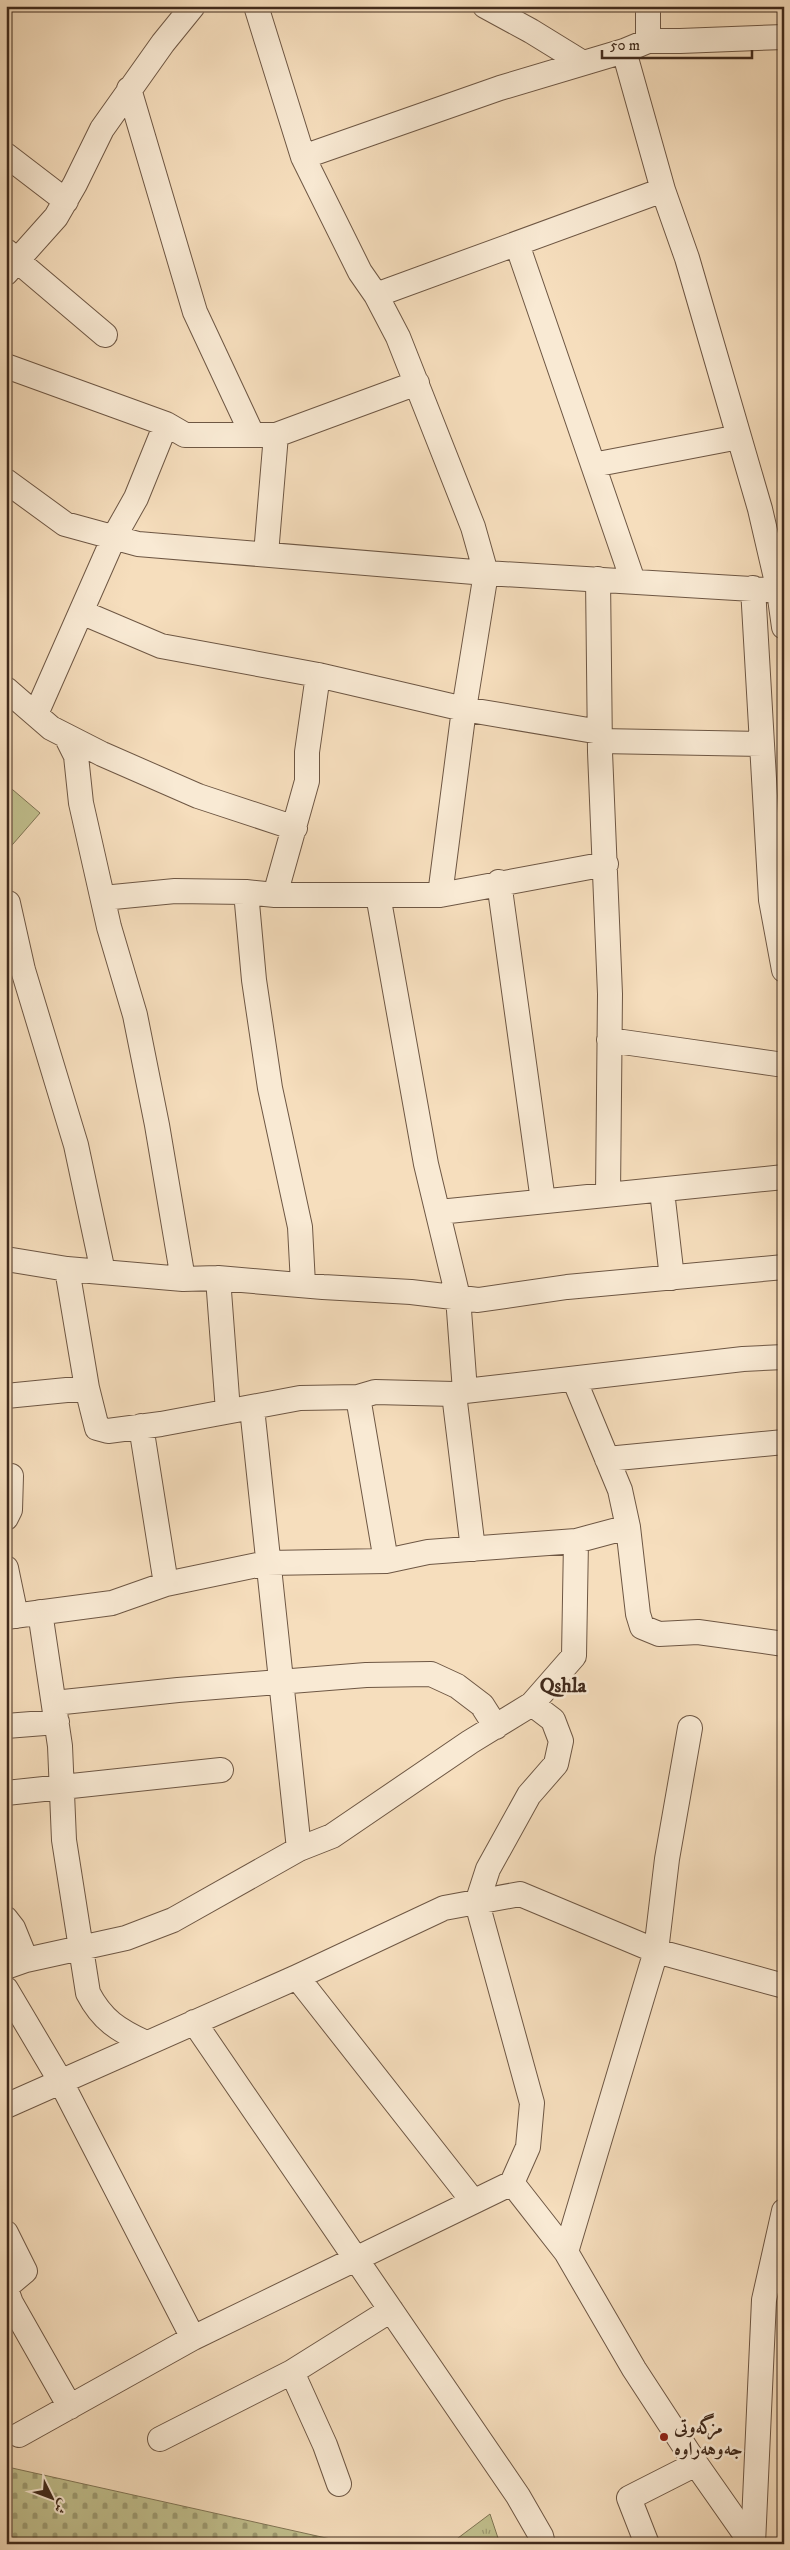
<svg xmlns="http://www.w3.org/2000/svg" width="790" height="2550" viewBox="0 0 790 2550" font-family="'IM FELL DW Pica',Amiri,serif">
<defs>
<pattern id="cemetery-stones" width="16" height="16" patternUnits="userSpaceOnUse" patternTransform="scale(1.25)"><rect width="16" height="16" fill="#c1c08e"/><path d="M2 7V4a2 2 0 0 1 4 0v3zM10 15v-3a2 2 0 0 1 4 0v3z" fill="#9e9c73"/></pattern>
<pattern id="park-tufts" width="24" height="20" patternUnits="userSpaceOnUse" patternTransform="scale(1.25)"><rect width="24" height="20" fill="#c1c08e"/><path d="M3 7l-1-3M5 7V3M7 7l1-3M15 17l-1-3M17 17v-4M19 17l1-3" fill="none" stroke="#9e9c73"/></pattern>
</defs>
<rect width="100%" height="100%" fill="#f6debd"/>
<filter id="stains"><feTurbulence type="fractalNoise" baseFrequency=".004" numOctaves="4"/><feColorMatrix values="0 0 0 0 .2 0 0 0 0 .09 0 0 0 0 .02 0 0 0 .5 -.17"/></filter>
<radialGradient id="worn" r=".72"><stop offset=".6" stop-color="#630" stop-opacity="0"/><stop offset="1" stop-color="#630" stop-opacity=".3"/></radialGradient>
<!-- cemetery -->
<path fill="url(#cemetery-stones)" stroke="#807555" d="M6,2465L12,2468L353,2544H6Z"/>
<!-- park -->
<path fill="url(#park-tufts)" stroke="#807555" d="M490,2514L500,2544H450Z"/>
<!-- pitch -->
<path fill="#c1c08e" stroke="#807555" d="M6,784L40,813L6,852Z"/>
<g fill="none" stroke-linecap="round" stroke-linejoin="round">
<defs>
<path id="minor" d="M256,6L303,157L360,272L376,295L398,337L473,527L486,573L464,709L440,895
M485,6L531,31L583,63
M648,6V41
M624,51L663,190L687,258L760,509L779,591L784,627
M129,89L195,312L252,434
M6,155L66,201
M303,157L500,88L624,51L648,41H680L784,37
M517,244L633,581
M6,251L105,335
M6,273L56,217L75,184L102,129L163,43L193,6
M376,295L663,190
M6,366L166,424L185,435H276L417,383
M593,465L739,437
M6,481L65,524L138,544L486,573L784,591
M266,554L276,435
M598,579L600,752L610,994L608,1194
M753,588L771,900L784,970
M81,612L161,646L318,675L464,709L600,732
M6,689L51,728L102,754L198,796L295,828
M36,714L114,537L136,498L166,424
M66,736L76,756L81,803L109,927L135,1015L157,1125L183,1279
M600,741L762,744
M499,882L543,1201
M246,892L254,980L270,1088L300,1227L303,1284
M275,895L307,781V752L318,675
M378,895L426,1164L458,1297L465,1391
M103,898L175,891L246,892L275,895H440L606,864
M8,903L23,970L76,1145L103,1272
M609,1040L784,1065
M662,1191L672,1278
M439,1212L784,1177
M6,1259L67,1269L183,1279L218,1278L323,1287L411,1292L478,1300L567,1287L784,1267
M67,1269L87,1388L97,1428L108,1431L161,1424L300,1398L358,1397L375,1392L454,1394L465,1391L743,1359L784,1357
M218,1278L228,1411
M574,1379L620,1490L628,1527L638,1614L642,1627L659,1634L698,1632L784,1644
M454,1394L473,1549
M6,1396L87,1388
M358,1397L386,1561
M252,1408L299,1849
M141,1426L166,1584
M607,1459L784,1442
M6,1518L10,1510L11,1476
M6,1568L16,1616
M40,1612L60,1746L64,1840L88,1993C102,2020 118,2030 146,2043
M6,1617L112,1603L166,1584L267,1563L386,1561L428,1552L576,1541L628,1527
M54,1703L178,1690L366,1675L431,1674L457,1686L482,1705L496,1727
M6,1726L57,1722
M6,1793L221,1770
M6,1919L13,1928L26,1960
M6,1967L26,1960L126,1938L173,1920L299,1849L332,1836L470,1742L532,1704L574,1656L576,1541
M297,1977L473,2201
M6,1989L61,2082L193,2338
M194,2022L518,2496L541,2536L543,2544
M6,2106L297,1977L444,1908L520,1894L656,1951L784,1986
M512,2183L566,2252L634,2369L696,2464L752,2544
M6,2233L25,2271L6,2287
M566,2252L656,1951L667,1859L690,1728
M6,2289L11,2303L70,2407
M292,2372L325,2445L339,2484
M19,2435L193,2338L512,2183L528,2147L532,2103L477,1903L488,1869L529,1795L556,1764L561,1741L553,1720L532,1704
M160,2439L292,2372L391,2310
M647,2544L629,2498L696,2464
M753,2544L764,2300L784,2211"/>
</defs>
<!-- minor casing -->
<use href="#minor" stroke="#6e5744" stroke-width="26"/>
<!-- minor -->
<use href="#minor" stroke="#f9ead4" stroke-width="24"/>
</g>
<!-- markers -->
<circle fill="#8f2418" stroke="#f9ead4" stroke-width="2" cx="664" cy="2437" r="5"/>
<g text-anchor="middle" stroke-width="5" stroke-linejoin="round" paint-order="stroke">
<!-- poi labels -->
<g font-size="19" font-weight="bold" fill="#402a1c" stroke="#f9ead4" text-anchor="start">
<text x="674" y="2433">مزگه‌وتی<tspan x="674" dy="22">جه‌وهه‌راوه</tspan></text>
</g>
<!-- neighbourhood labels -->
<g font-size="20" font-weight="bold" fill="#402a1c" stroke="#f9ead4">
<text x="563" y="1692">Qshla</text>
</g>
</g>
<!-- margin -->
<rect width="790" height="2550" fill="none" stroke="#f6debd" stroke-width="25"/>
<rect x="8" y="8" width="775" height="2535" fill="none" stroke="#402a1c" stroke-width="2.5"/>
<rect x="12" y="12" width="765" height="2525" fill="none" stroke="#402a1c"/>
<!-- north arrow -->
<g transform="translate(52 2498) rotate(132)" stroke="#f9ead4" stroke-width="4" paint-order="stroke">
<path d="M0-4L9 19L0 12L-9 19Z" fill="#402a1c"/>
<text y="-8" font-size="14" font-weight="bold" text-anchor="middle" fill="#402a1c">ش</text>
</g>
<!-- scale -->
<path d="M602 50v8h150v-8" fill="none" stroke="#402a1c" stroke-width="2.5"/>
<text x="610" y="50" font-size="15" fill="#402a1c" stroke="#f9ead4" stroke-width="4" paint-order="stroke">50 m</text>
<rect width="100%" height="100%" filter="url(#stains)"/>
<rect width="100%" height="100%" fill="url(#worn)"/>
</svg>
